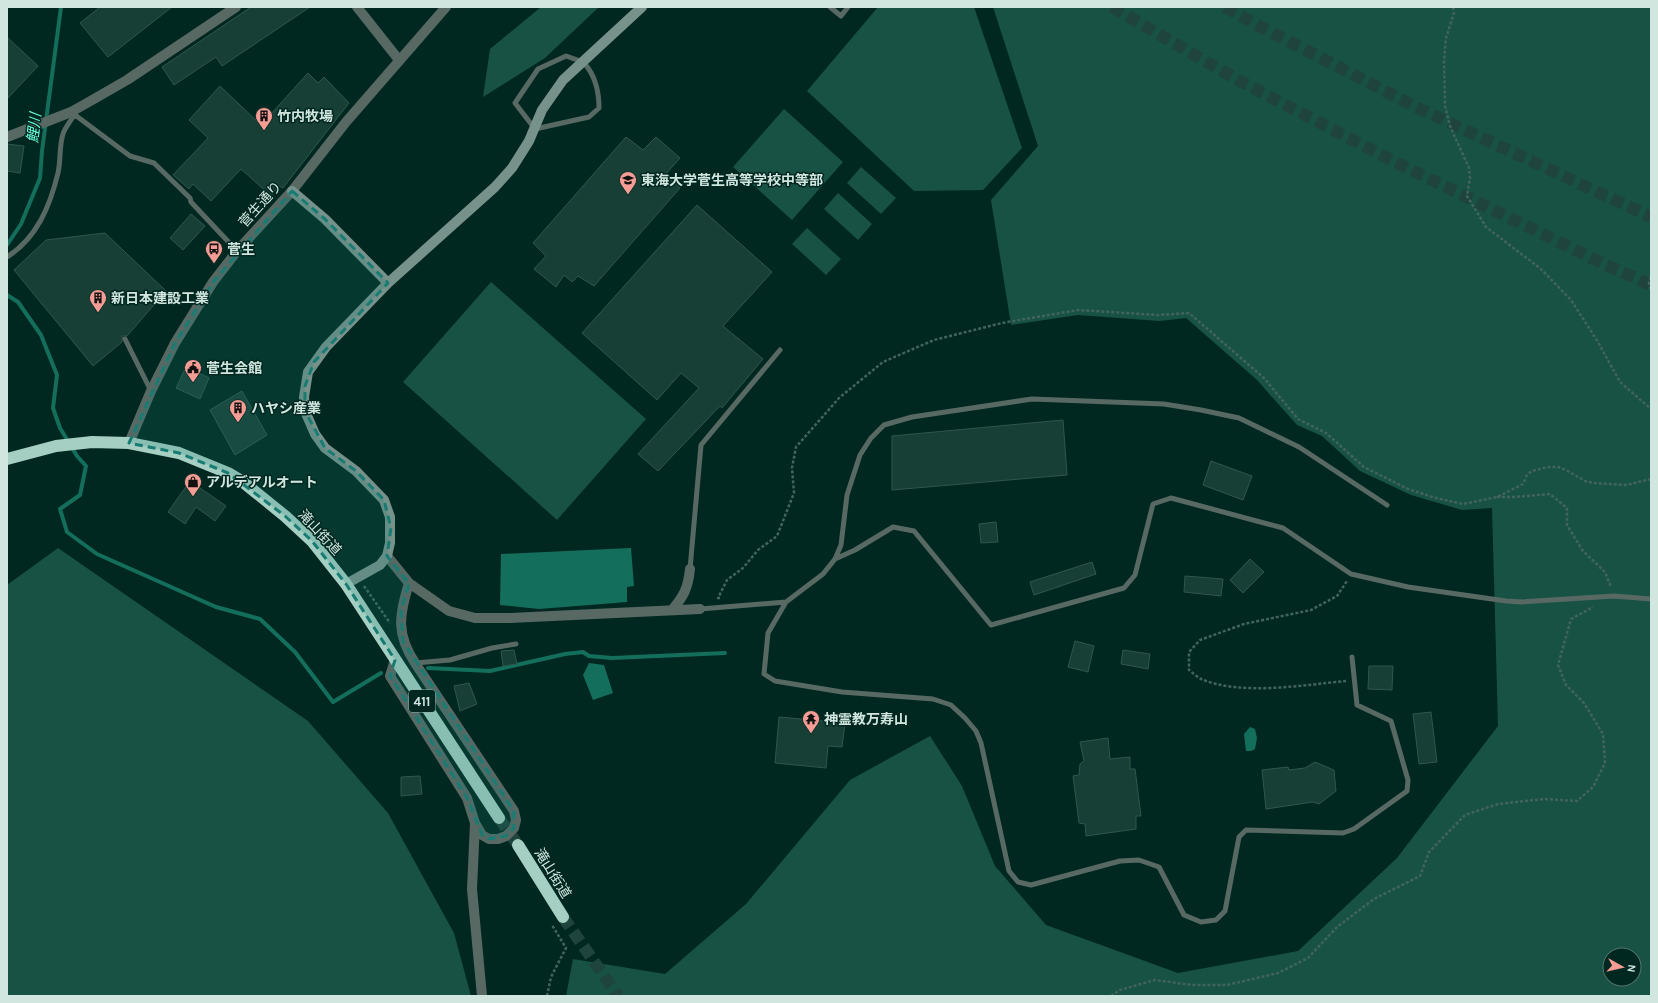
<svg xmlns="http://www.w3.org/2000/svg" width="1658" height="1003" viewBox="0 0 1658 1003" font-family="Karla,'Noto Sans JP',sans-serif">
<rect width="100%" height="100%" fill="#002820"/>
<!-- green -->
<path fill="#175245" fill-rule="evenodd" d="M541,7H599L545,58L483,97L490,49Z
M878,7H974L1022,148L983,190L914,191L807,91Z
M993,7H1651V996H566L573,959L665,974L746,904L850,780L930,736L962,786L995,866L1046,925L1178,973L1298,951L1397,858L1498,726L1492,508L1462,510L1411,495L1360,471L1322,436L1297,425L1257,380L1186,318L1160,321L1078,315L1011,325L991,200L1038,146ZM1610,955H1634V979H1610Z
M784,109L843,162L792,220L733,167Z
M861,167L896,198L881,214L847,183Z
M838,193L872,224L858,240L824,209Z
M807,228L841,259L826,275L792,244Z
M491,282L646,419L557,520L403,382Z
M58,548L308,721L388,813L454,933L471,996H7V585Z"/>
<!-- water -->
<path fill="#136e5b" d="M631,548L634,586L627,587V602L539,609L500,605L501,554Z
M589,663L604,665L613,693L593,700L583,675Z
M1250,727L1255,729L1257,738L1255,749L1251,751H1246L1244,734Z"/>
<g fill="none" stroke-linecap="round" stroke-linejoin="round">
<!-- stream -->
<path stroke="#136e5b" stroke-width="4" d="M7,245L21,224L40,178L42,151L61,7
M7,295L18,302L41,335L57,375L53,408L60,428L77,456L86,466L80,495L60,509L67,532L97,554L216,607L260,619L295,652L333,702L381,673
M428,668L490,671L565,654L583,652L589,656L612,658L725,653"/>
</g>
<!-- building -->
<path fill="#183f35" stroke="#30574d" d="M100,7H172L108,57L80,23Z
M251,7H310L222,66L216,57L174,85L162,67Z
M7,37L38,66L7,99Z
M308,73L318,83L324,77L349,103L283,188L279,186L271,196L241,169L211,201L193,184L189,189L173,175L208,138L189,120L220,86L261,125Z
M626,137L643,150L656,137L680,158L665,175L680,188L594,286L578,276L572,282L564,275L556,287L534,269L546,256L533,243Z
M7,144L24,146L20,173L7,171Z
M697,205L772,272L723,326L763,359L722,408L720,406L658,471L638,454L699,388L681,373L657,400L582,333Z
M191,214L205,226L183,250L170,238Z
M105,233L166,291L127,336H122V342L93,366L14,270L46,240Z
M186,367L209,378L200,399L176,388Z
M242,391L267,435L235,455L210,410Z
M1063,420L1067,475L892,490V436Z
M1211,461L1252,476L1243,500L1203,485Z
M190,481L226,506L215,521L196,507L185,524L168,512Z
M996,522L998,542L981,543L979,524Z
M1250,559L1264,572L1243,593L1230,580Z
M1092,562L1096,574L1034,595L1030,582Z
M1185,576L1223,579L1221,596L1184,592Z
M1075,641L1094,646L1088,672L1068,667Z
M514,650L517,664L503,666L501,651Z
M1123,650L1150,654L1148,669L1121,664Z
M1369,666H1393L1392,690L1368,689Z
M469,683L477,704L460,711L454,686Z
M1431,712L1437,762L1419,764L1413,714Z
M779,717L845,723L842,747L828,746L826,768L775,763Z
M1108,738L1110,759L1130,757V769H1135L1141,816H1136V829L1086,836L1085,824L1079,823L1073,776L1079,775L1080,764L1084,761L1080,742Z
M1315,762L1334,770L1336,791L1319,804L1313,802L1266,809L1262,770L1288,767L1289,770L1305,768Z
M420,776L422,794L401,796V777Z"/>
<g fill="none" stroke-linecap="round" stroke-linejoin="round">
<!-- highway-tunnel -->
<path stroke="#1f443d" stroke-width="12" stroke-dasharray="12 6" stroke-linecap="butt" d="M1112,7L1236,79L1393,161L1604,264L1651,285
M1225,7L1261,27L1416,107L1651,217
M499,818L518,845
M563,917L618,996"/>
<!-- path -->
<path stroke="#42645d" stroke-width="2.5" stroke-dasharray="3 2" stroke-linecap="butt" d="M1453,7L1454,13L1446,38L1444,60L1445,106L1450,126L1469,168L1470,178L1467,196L1486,227L1541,269L1571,300L1598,342L1620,382L1651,409
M1651,277L1649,283L1651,291
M1497,497H1515L1550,494L1567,508V525L1583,551L1605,572L1611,587
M364,586L390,623
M720,598H718L727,580L743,568L758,550L777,536L794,493L792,468L796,447L839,398L883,362L934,340L1002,323L1078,310L1158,315L1189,313L1264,378L1298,419L1326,433L1364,467L1408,489L1436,498L1463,504L1497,497L1523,484L1527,475L1532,471L1547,467H1558L1566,470L1585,481L1593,483L1626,485L1651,479
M1346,681C1302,685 1242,696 1201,679C1197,677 1193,673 1189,670V652L1200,640L1244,624L1311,610L1337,596L1347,581
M547,996L551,977L566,948L552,925
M1111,996L1120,990L1155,980L1192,985H1227L1278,973L1308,958L1337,927L1374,899L1420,876L1429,852L1465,815L1498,804L1544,799L1577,801L1593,787L1605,763L1603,734L1584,703L1566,685L1558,665L1571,619L1593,607"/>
<!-- lane -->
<path stroke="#586964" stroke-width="5" d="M830,7L841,16L848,7
M566,56C571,58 580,60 584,63C595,75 599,92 599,108L589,117L535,129L515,103L538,69Z
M71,112L130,156L154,163L190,198L191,202L237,251
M7,257C37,238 50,206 58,173C61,160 59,146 63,134C65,127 71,121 74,115
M125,339L151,391
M835,559L855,550L893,527L914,531L991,625L1124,588L1135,575L1153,504L1171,498L1283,528L1351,574L1408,587L1506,601L1522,602L1614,596L1651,599
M690,569L701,445L780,350
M700,609L786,602
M1352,657L1357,705L1391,721L1408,780L1407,791L1354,829L1343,833L1246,830L1239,837L1225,911L1216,920L1201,922L1184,915L1159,867L1139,860L1120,861L1031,885L1018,882L1009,871L981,743L976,731L965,718L951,705L933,699L842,692L775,681L764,674L768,633L786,602L823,574L835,559L841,545L847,495L860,455L871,438L884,425L912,417L1032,399L1164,404L1201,410L1239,418L1299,447L1387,505
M415,663L450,660L492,648L516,644"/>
<!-- street -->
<path stroke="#586964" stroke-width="10" d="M357,7L399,60
M7,137L71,112L87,103L127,80L236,7
M129,443L151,391L175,343L213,282L237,251L292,191L346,122L446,7
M387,556L409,583L449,611L475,618H510L700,609
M672,610C684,596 688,588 690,569
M395,660L390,676L467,798L475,823L482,835L489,839H498L506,836L514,828L516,820L514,811L415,663C396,634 399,615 409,583
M475,823L472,889L482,996"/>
<!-- secondary -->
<path stroke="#77928a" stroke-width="10" d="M292,191L325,219L388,283
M346,584L380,565L387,556L390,543V517L384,500L356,471L325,448L315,434L305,411L304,397L308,372L326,347L388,283L495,187L512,168L529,141L542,110L563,80L642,7"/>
<!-- highway -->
<path stroke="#a5cfc2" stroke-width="12" d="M7,459L56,446L92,442L129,443L179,453L228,473L243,482L285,516L312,541L346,584L499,818
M518,845L563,917"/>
</g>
<!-- marked area -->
<path fill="#197c74" fill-opacity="0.2" stroke="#197c74" stroke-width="3" stroke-dasharray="8 5" stroke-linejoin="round" d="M292,191L325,219L388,283L314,362L305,386V411L325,448L356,471L384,500L391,528L387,556L409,583L401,612L403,641L514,811V828L506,836L489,839L482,835L467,798L390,676L395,660L346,584L312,541L285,516L228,473L179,453L129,443L175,343L213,282Z"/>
<!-- icons -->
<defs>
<symbol id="building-pin" viewBox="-11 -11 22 30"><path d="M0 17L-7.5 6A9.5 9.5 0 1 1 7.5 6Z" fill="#f59c94" stroke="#002820"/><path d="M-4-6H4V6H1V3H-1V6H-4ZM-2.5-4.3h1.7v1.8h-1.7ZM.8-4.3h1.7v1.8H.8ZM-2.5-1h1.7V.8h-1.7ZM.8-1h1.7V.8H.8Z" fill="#111"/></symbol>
<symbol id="school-pin" viewBox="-11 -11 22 30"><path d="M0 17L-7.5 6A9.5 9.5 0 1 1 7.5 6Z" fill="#f59c94" stroke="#002820"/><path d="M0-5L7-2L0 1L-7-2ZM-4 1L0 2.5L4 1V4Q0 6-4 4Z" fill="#111"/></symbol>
<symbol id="bus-pin" viewBox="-11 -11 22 30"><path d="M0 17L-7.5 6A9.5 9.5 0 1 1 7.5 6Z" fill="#f59c94" stroke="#002820"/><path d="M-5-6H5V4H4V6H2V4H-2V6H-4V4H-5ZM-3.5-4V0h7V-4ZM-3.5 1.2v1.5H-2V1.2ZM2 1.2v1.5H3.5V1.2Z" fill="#111"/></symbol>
<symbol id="civic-pin" viewBox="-11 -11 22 30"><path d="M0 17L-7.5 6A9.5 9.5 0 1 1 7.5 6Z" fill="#f59c94" stroke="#002820"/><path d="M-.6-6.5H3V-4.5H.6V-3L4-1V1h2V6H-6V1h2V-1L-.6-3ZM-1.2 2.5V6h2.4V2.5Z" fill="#111"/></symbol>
<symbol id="shop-pin" viewBox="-11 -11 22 30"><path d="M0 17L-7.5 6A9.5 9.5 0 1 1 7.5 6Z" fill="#f59c94" stroke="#002820"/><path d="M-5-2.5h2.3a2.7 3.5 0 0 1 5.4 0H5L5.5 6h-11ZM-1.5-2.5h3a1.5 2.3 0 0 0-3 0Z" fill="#111"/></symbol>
<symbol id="temple-pin" viewBox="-11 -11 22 30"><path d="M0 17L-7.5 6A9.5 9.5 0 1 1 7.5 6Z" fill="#f59c94" stroke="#002820"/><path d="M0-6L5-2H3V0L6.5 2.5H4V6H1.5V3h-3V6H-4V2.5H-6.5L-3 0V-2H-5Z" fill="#111"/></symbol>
</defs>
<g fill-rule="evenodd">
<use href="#building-pin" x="254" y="106" width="20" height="27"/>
<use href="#school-pin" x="618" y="170" width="20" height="27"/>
<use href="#bus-pin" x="204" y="239" width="20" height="27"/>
<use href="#building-pin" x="88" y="288" width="20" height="27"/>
<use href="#civic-pin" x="183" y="358" width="20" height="27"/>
<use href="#building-pin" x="228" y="398" width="20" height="27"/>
<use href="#shop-pin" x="183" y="472" width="20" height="27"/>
<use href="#temple-pin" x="801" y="709" width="20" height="27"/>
</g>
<g text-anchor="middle" stroke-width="3" stroke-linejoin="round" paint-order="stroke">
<!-- shield labels -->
<rect fill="#002820" stroke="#92ada6" stroke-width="1" x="409" y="690" width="26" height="22" rx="3"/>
<g font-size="13" font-weight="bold" fill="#d1e6df">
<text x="422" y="706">411</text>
</g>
<!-- poi labels -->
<g font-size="14" font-weight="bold" fill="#d1e6df" stroke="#002820" text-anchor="start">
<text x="277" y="121">竹内牧場</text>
<text x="641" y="185">東海大学菅生高等学校中等部</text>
<text x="227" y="254">菅生</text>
<text x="111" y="303">新日本建設工業</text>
<text x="206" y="373">菅生会館</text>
<text x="251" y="413">ハヤシ産業</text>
<text x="206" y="487">アルデアルオート</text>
<text x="824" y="724">神霊教万寿山</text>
</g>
<!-- street labels -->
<g font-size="14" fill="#d1e6df" stroke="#002820">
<text transform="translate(260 204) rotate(-48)" y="5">菅生通り</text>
<text transform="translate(320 532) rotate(47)" y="5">滝山街道</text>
<text transform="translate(553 873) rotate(58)" y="5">滝山街道</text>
</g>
<!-- water labels -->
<g font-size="15" font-style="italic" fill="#68fcda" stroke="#002820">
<text transform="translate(34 128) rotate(-83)" y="5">鯉川</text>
</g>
</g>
<!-- border -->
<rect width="1658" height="1003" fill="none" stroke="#d1e6df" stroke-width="16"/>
<!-- north arrow -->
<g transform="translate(1622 967) rotate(98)"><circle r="19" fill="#002820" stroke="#54746c"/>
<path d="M0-3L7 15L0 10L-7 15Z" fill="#f59c94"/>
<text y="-6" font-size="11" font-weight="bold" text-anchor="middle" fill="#d1e6df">N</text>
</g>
</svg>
